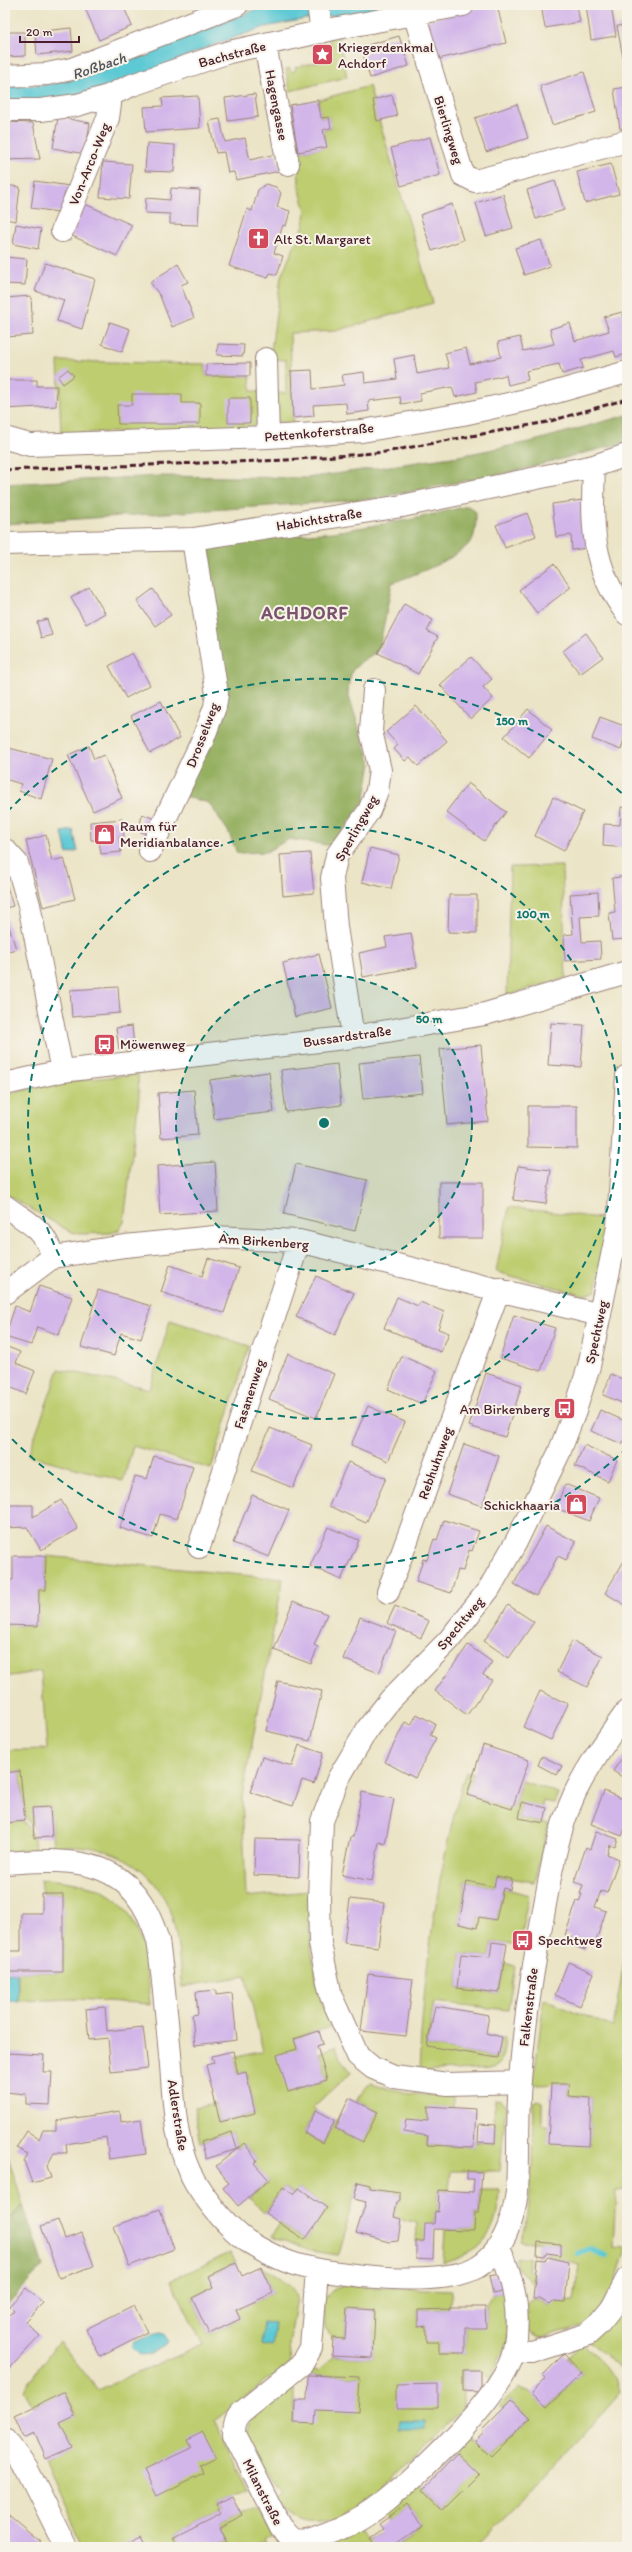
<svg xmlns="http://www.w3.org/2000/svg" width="632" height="2552" viewBox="0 0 632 2552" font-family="Itim,sans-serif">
<rect width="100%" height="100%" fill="#f7f3e8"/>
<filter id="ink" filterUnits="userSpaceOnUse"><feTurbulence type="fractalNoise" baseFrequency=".025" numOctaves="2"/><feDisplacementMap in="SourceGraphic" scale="8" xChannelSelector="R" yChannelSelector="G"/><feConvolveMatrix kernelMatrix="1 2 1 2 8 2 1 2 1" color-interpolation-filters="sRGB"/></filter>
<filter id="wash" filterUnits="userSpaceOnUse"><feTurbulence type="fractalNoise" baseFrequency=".012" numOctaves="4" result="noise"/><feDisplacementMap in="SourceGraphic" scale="16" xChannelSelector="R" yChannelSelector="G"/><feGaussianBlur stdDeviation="0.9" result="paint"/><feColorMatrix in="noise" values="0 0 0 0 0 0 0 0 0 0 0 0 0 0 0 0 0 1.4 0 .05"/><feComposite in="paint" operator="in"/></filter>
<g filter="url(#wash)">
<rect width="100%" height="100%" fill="#ebe4c6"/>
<!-- green -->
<path fill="#bdcd70" stroke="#84764e" d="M338,35L347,77L290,91L286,69L290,68L291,72L296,70L295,67L333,58L329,38Z
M369,86L433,303L336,331L290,333L293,424L276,421L275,393H286V360L270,359L281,276L304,225L306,211L299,187L298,152L326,147L323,130L331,128L329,117L321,118L318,100Z
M58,361L206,364V376H250L251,391H259L258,421L249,430L61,433Z
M562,866L566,978L507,995L510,867Z
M138,1074L139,1097L126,1205L124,1222L119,1230L111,1233L78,1234L69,1231L5,1194V1095L54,1083Z
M509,1207L608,1219L596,1291L585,1295L496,1272Z
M170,1320L249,1346L211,1469L133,1446L123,1481L28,1455L59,1369L150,1389Z
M46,1556L283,1579L242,1796L246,1897L309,1891C308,1938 313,1983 331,2027L294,2038L297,2049L288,2092L327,2080L319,2053L336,2046L339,2055L351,2072L313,2107L316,2110L304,2133L323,2143L335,2120L338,2121L335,2128L363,2141L378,2112L356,2101L371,2083L410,2094L453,2096V2108L428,2121L427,2145L474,2147V2142L495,2143L494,2099L502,2100L506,2105L500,2171H451L449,2190H439L438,2212H435L434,2224L424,2241H416L417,2223L394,2217L397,2202L400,2200V2193L370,2189V2185L358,2182L339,2255L310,2251L272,2236L280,2223L305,2240L327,2208L299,2188L294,2194L283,2187L265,2213L249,2197L269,2181L254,2163L257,2160L244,2143L237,2149L232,2132L201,2142L194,2107L215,2103L220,2122L255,2113L246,2072L238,2074L234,2058L263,2051L245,1976L182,1987C179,1964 179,1941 172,1918C157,1864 105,1840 53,1847L50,1807L33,1808L35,1831L25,1815L20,1771L5,1773V1750L47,1749L41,1671L5,1677V1625L38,1626L39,1590H45Z
M466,1771L474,1773L468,1795L512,1809L522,1781L558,1793L554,1803L543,1801L542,1807L522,1803L519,1818L549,1824L534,1882L497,1876L494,1887L466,1881L459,1924L477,1928L479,1917L496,1920L503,1888L529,1895L518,1946L492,1942L490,1957L461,1954L457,1988L499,1993L504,1963L515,1966L508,2010L434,2002L427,2046L497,2058L502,2037H506C505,2049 505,2064 493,2068L419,2072C423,1974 438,1864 466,1771Z
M24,1821L34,1838L35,1849L5,1853V1823Z
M50,1879C67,1882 88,1883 103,1891C146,1914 145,1961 150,2004L78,1999L18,2001V1972H63V1894H42L40,1880Z
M627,1945V2190L616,2191L613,2247L626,2248L615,2286L591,2323L541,2338L529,2331L524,2310L533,2299H540L549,2305L554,2301L574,2300L579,2265L548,2257L547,2253L561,2254V2244L520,2241L528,2215L532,2170L533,2102L538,2100L542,2102V2124L589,2145L591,2098L568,2096L569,2084L533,2085L544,1999L613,2027Z
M5,2147L23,2205L5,2224Z
M481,2190H499C498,2232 484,2252 443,2263L445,2229L473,2230L475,2213H479Z
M230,2253L236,2263L209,2276L214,2287L192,2298L209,2334L240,2319L236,2310L273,2293L261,2267L290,2285L295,2291L297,2298L289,2345L291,2363L214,2421L247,2489L217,2504L221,2513L174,2537L179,2547H147L141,2536L119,2547H83L46,2459L71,2447L60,2423L75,2415L65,2393L33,2407L24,2390L59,2341L98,2390L203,2345L171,2280Z
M521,2257H529V2270L535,2275L534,2284L517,2268L515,2258Z
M344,2286L452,2290L449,2309L418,2310V2326H426L439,2342L440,2353H465V2328L485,2327V2307L492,2294L505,2291L507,2341L491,2380L481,2370H463V2408L422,2451L383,2484L388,2489L377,2498L372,2492L344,2513L348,2519C315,2528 292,2529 272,2497L279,2492L255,2450L250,2453L248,2439L250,2421L294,2384V2423L360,2377L307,2375L311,2370L319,2371L332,2356L373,2358L375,2310L347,2308L345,2339L333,2340C321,2321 315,2292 344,2286Z
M627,2299V2374L589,2341Z
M583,2343L615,2377L619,2390L616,2398L538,2485L475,2547H324L361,2527L368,2539L383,2529L394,2545L422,2525L407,2504L390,2517L384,2509L415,2481L444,2510L478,2475L452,2449L467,2436L475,2441L492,2457L530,2418L512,2400L502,2410L499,2406L518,2388L531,2393L547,2408L582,2373L568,2358Z
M257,2507L273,2538L265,2543L267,2547H217L227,2542L219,2527Z"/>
<!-- forest -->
<path fill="#96b062" stroke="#706846" d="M627,415V442L622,443L516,471L372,499L5,524V484L160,476L307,478L459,456L534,441Z
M468,506L476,512C476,520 476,533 472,540C459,559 413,575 392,583L380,644L375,653L362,661L352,671L349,682L348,694L371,764L364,801L333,846L289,839L266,852L237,853L228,831L209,803L184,796L215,707L205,550L214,542L334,532L413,519Z
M23,2205L43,2266L5,2307V2224Z"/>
<!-- water -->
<path fill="#5dc9d4" stroke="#547480" d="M267,5H422L306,19L265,27L218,43L98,93L5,105V87L46,85L90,76Z
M73,830L78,851L67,854L62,832Z
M17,1973L18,2001H5L6,1974Z
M264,2322L275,2323L272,2347L261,2345Z
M159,2333L164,2334L168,2342L151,2354L140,2355L131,2347L134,2342Z
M400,2421H425V2429H399Z"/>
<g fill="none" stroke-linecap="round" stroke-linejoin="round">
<!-- stream -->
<path stroke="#5dc9d4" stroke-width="6" d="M578,2254L590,2249L605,2256"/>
</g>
<g id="blocks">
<!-- building -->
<path fill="#d2b6e9" d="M91,5H123L132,26L99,40L85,8Z
M490,5H497L506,43L434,60L425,21Z
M541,5H577L580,22L545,28Z
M586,5H611L616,36L591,40Z
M627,25V63H624L617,26Z
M71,28L73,51L37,55L35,32Z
M6,32H25V56L6,57Z
M399,36L409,66L370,78L361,47Z
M584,72L596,112L552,125L540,86Z
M627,87V128L620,129L614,89Z
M255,94L258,117L228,121L225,98Z
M392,95L397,116L377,121L373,100Z
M198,96L200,128L146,132L144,107L163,106L162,98Z
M318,100L321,118L329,117L331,128L323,130L327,147L298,152L290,105Z
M517,104L528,138L486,152L475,118Z
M58,117L90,123L85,154L53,148Z
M220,119L225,142L245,138L250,160L276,154L280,171L236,180L234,172L228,173L224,152L216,153L209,121Z
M5,122L33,123L40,159L5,160Z
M430,137L440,175L401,186L391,148Z
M147,143L175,145L174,172L145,171Z
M103,162L132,164L129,199L100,197Z
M611,164L619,194L585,203L577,172Z
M35,181L70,186L65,213L31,208Z
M555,181L564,210L536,219L527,190Z
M266,184L276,187L281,193L277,207L290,211L286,226L283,225L274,253L283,256L277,275L270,273L268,278L229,266L247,209L252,211L258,190Z
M5,185L20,187L16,221L5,219Z
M171,188L200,190L198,225L170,224V214L145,213L146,198L170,200Z
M503,194L513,228L486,236L476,203Z
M85,204L132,225L117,256L70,235Z
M452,204L463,240L432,251L420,215Z
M16,224L41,229L38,249L13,244Z
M541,240L550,266L524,275L515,248Z
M5,257L27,259L25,285L5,284Z
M45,263L95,279L82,329L57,321L64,300L35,291Z
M178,264L188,282L181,285L194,318L172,327L160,296L150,282Z
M31,296L33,335L5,337V298Z
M622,312L627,326V354L616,357L614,351L581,360L583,368L562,374L559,364L526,371L528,380L508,385L506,375L475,382L477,392L455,397L452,387L420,393L421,401L401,404L400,397L368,401L369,411L347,414L346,403L313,405L314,416L293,418L291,371L312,370L313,389L344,385L342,375L364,372L365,383L397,379L394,359L414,355L417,374L449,368L445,353L466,348L470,364L501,357L498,342L520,337L523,351L554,344L550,329L570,323L575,341L609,331L604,317Z
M110,322L130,329L122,352L102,344Z
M218,344L244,345L243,356L217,355Z
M250,363V376H206V364Z
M68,369L74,376L63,384L58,377Z
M5,380H37V386H57L56,406L5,409Z
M132,394H182V403H200V424H118L117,405H132Z
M228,398H250V423H228Z
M582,500L588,548L572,550L571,535L556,537L552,504Z
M527,513L536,536L505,548L496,525Z
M554,564L571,587L537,613L519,590Z
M89,587L105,613L86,624L71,598Z
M153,589L171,615L155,626L137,601Z
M404,604L433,620L427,631L438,637L418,674L378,653Z
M47,619L52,635L41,638L37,622Z
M586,633L603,657L580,674L563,651Z
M132,653L150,685L126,698L109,666Z
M471,657L492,679L483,687L493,698L471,719L440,685Z
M161,701L180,738L150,753L131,716Z
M416,706L447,741L418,766L410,757L405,761L394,749L398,745L386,732Z
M528,709L552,730L529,758L504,737Z
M600,717L627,727L621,750L592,739Z
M89,746L94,759L104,755L122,798L93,811L68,755Z
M5,747L52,759L41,799L19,791L21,784L5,779Z
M468,783L506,812L484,841L446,812Z
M553,797L583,812L564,851L535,836Z
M621,807L627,808V848L603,846L604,824L620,825Z
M142,814L161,821L154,837L139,831Z
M122,819L124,837H119L121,852L101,854L99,840H91L90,822Z
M46,835L52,861L64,858L75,899L43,907L26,841Z
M370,848L399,855L391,889L362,882Z
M310,853L314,893L283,896L280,855Z
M627,876V939L612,940L609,913L615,912L612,878Z
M5,880L13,906L5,908Z
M598,892L599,916L580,917L582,942L600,941L601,959L565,961L564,935L573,934L570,894Z
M449,895H477V933L448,932Z
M5,913L16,949L5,952Z
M411,933L417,967L363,977L359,953L387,947L385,937Z
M319,954L332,1008L295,1017L283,963Z
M118,987L120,1013L72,1017L70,990Z
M551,1023L584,1025L581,1067L548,1065Z
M132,1026L134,1047L119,1049L116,1028Z
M481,1045L488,1121L447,1125L440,1049Z
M419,1057L423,1093L363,1099L359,1063Z
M337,1064L341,1105L286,1112L281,1070Z
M269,1072L274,1112L214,1119L210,1080Z
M194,1090L198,1135L161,1138L158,1093Z
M528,1106H577V1148L528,1147Z
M215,1162L218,1211L160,1215L157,1166Z
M296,1164L367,1180L355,1231L284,1214Z
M518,1166L551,1170L546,1204L513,1200Z
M439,1182H483V1238H439Z
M208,1258L239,1268L224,1313L161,1292L170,1265L202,1276Z
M316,1276L354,1293L335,1335L296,1317Z
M39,1286L72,1297L59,1335L37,1327L31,1345L5,1337L15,1306L30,1312Z
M98,1290L151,1306L141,1339L121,1333L114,1356L81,1347Z
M397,1297L418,1306L420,1302L444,1312L438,1329L449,1333L441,1352L384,1328Z
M514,1315L555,1328L541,1371L500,1358Z
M5,1346L20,1352L16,1363L35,1371L26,1394L5,1385Z
M288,1354L334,1374L316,1418L269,1399Z
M402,1356L437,1371L422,1404L388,1389Z
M486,1373L522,1385L505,1437L469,1426Z
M611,1374L627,1381V1405L603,1395Z
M368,1406L405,1422L388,1461L351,1445Z
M600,1410L627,1422V1434L622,1444L591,1431Z
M270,1428L312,1445L293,1488L252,1471Z
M464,1444L499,1456L482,1506L447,1494Z
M584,1445L617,1460L608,1481L575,1466Z
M154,1456L193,1467L177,1519L160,1514L153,1538L120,1528L135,1476L147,1479Z
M348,1462L386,1478L366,1523L329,1506Z
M565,1484L599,1498L589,1521L556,1508Z
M252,1495L289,1510L269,1557L233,1543Z
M61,1500L78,1529L41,1550L27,1527L5,1528V1505H33V1517Z
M444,1520L479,1531L472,1551L469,1550L463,1571L458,1570L451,1593L416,1582L423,1559L427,1560L434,1539L437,1540Z
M546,1526L576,1542L566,1560L558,1556L536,1596L514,1584Z
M328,1527L359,1540L341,1580L310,1566Z
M13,1556H46L45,1590H39L38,1626L5,1625L6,1580H13Z
M627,1556V1606L605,1593Z
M293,1601L327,1614L314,1645L318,1647L311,1664L274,1650Z
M508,1605L534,1622L509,1658L484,1641Z
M395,1606L429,1621L421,1638L387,1623Z
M360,1617L396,1631L379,1673L343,1659Z
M572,1641L603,1656L587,1687L557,1672Z
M468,1645L492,1662L483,1675L492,1680L467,1715L435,1691Z
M278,1681L322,1691L310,1741L266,1731Z
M540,1691L568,1704L551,1740L523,1727Z
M417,1714L435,1724L430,1735L436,1738L415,1778L385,1762L405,1722L411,1725Z
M299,1745L323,1753L314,1784L302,1780L293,1806L250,1792L262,1757L292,1766Z
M483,1745L529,1760L512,1809L467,1795Z
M627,1751V1780L613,1771Z
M542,1756L562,1766L557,1775L538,1765Z
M20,1771L25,1821L5,1823V1773Z
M604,1791L627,1801V1824L622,1836L591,1824Z
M362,1792L394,1799L385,1844L379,1842L372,1881L342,1875L350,1837H353Z
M522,1802L547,1808L544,1823L519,1818Z
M50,1807L52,1837L34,1838L32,1808Z
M596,1831L618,1839L615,1847L610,1845L607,1854L619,1859L607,1893L601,1891L595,1907L606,1911L595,1944L587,1942L585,1950L568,1944L571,1936L565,1935L577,1901L579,1902L582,1894H580L583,1885L574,1882L586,1847L590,1849Z
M255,1839L300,1840L299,1877L254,1875Z
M496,1876L512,1879L510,1890L503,1888L496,1920L479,1917L477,1928L459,1924L467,1881L494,1887Z
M42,1894H63V1972H7V1951H21V1913H42Z
M350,1899L384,1903L378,1947L344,1943Z
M492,1942L507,1944L499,1993L457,1988L461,1954L490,1957Z
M568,1962L594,1973L580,2006L555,1995Z
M368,1974L413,1979L406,2036L361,2031Z
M216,1990V1995L232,1993L237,2040L195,2045L192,2015L198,2014L196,1992Z
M435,2006L489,2015L486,2033L502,2037L498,2058L427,2046Z
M105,2007L107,2031L143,2027L148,2068L111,2072L108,2038L89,2040L86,2009Z
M319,2031L323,2044L317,2046L327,2080L288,2092L277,2055L297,2049L294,2039Z
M233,2051L238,2074L246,2072L255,2113L220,2122L206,2065L214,2063L212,2056Z
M7,2053L44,2055L43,2072H52L50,2105L26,2104V2094L5,2092Z
M551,2084H569L568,2096L591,2098L589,2146L548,2144Z
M349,2098L378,2112L363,2142L335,2128Z
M428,2106L476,2109L474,2147L427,2145L428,2136L404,2132L406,2119L428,2121Z
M316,2110L335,2120L323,2143L304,2133Z
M120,2111L121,2122L141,2119L146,2154L109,2159L106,2137L66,2144L67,2153H54L47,2166L51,2178L32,2183L24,2161L28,2154L16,2148L27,2131L39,2139L43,2130H56V2121Z
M479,2124L496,2125L495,2143L478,2142Z
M232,2132L237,2149L244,2143L257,2160L254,2163L269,2180L238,2206L223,2188L229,2183L216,2166L237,2149L206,2159L201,2142Z
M467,2171L482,2172L479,2213H475L474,2230L434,2229L433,2260L416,2259V2241H424L425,2224H434L435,2211L438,2212L439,2190L473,2192L474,2179H467Z
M358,2182L370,2185V2189L400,2193V2200L397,2202L394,2217L401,2219L398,2241L389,2242L356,2233L366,2202L354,2199Z
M283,2187L294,2194L299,2188L327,2208L305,2240L265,2213Z
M160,2209L174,2249L129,2266L114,2226Z
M58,2220L65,2239L82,2233L94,2266L59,2278L41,2226Z
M538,2242L561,2244V2255L547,2253L544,2257L537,2256Z
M548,2257L569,2262L565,2302L554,2301L550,2305L540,2299H533L537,2259L545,2260Z
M236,2263L242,2276L261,2267L273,2293L236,2310L240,2319L209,2334L192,2298L214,2287L209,2276Z
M501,2274L505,2291L493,2294L489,2276Z
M26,2288L43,2303L25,2321L40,2336L9,2369L5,2365V2320L14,2311L9,2306Z
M134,2305L147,2332L100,2356L86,2329Z
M449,2307H485L486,2328H465V2353H439V2342H426V2326L418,2327V2310L449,2309Z
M347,2308L375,2310L373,2358L332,2356L333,2338L345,2339Z
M564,2354L582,2373L546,2408L531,2393L546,2378L543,2375Z
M463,2370H481V2392L463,2391Z
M308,2375L360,2377L358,2412L316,2410L315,2424L294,2423L295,2400H307Z
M438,2384V2408H396V2385Z
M65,2392L75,2416L60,2423L72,2447L46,2459L35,2433L24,2438L14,2416Z
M512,2400L530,2418L491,2457L475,2441L484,2433L482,2430Z
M203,2432L216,2457L200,2465L203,2473L157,2496L144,2470L191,2448L187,2440Z
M457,2454L479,2475L444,2510L423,2489Z
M232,2496L242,2515L219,2527L227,2542L217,2547H179L174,2537L221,2513L217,2504Z
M407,2504L422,2524L390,2547H376L370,2538L383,2529L379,2524Z
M5,2512L40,2541L35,2547H5Z
M141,2536L147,2547H119Z"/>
</g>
</g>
<g filter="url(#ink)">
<use href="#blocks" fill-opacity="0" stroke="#9a8278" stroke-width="1"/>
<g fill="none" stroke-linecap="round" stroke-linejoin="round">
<defs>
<path id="minor" d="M318,5L322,32
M414,13L463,175L475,181L627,141
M265,45L288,164
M5,76L47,74L72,69L237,5
M5,110H41L77,105L108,96L132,85L229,52L338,28L463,5
M62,231L108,118L110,104L108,96
M266,359L268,437
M5,438L30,445L268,437L362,431L463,414L535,398L627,372
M594,466C592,523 590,566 627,614
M5,544L193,539L402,506L594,466L627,455
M5,850L17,863L29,905L62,1071
M150,851L203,739L215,707L217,694L193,539
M353,1037L336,927L332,878L337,855L369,811L377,791L380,770L371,731L374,690
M5,1084L62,1071L353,1037L485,1014L627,972
M5,1206C29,1224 44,1227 53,1257
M5,1293L53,1257L125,1246L214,1237L299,1241L600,1315
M199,1547L299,1241
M388,1592L499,1289
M5,1863C80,1857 135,1859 158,1941C164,1982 167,2024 171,2065C174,2103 175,2149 195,2182C209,2204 226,2226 247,2241C260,2249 279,2259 294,2264C333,2276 442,2288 477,2267C503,2252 513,2221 517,2192C519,2155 517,2117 520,2080C524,2023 533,1966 544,1910C551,1870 558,1830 575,1793C589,1764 608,1738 627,1711
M520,2082L448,2084L394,2077L373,2068L358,2056L331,1996L320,1944L319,1898L322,1821L338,1779L368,1728L390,1700L449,1640L489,1589L516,1542L559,1453L575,1411L589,1366L618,1227L627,1076
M317,2270L311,2348L302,2364L241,2413C235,2420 234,2425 234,2434L281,2527C285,2532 289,2539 296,2541C303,2543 311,2540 317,2538C341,2530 368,2516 388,2499C422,2471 506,2393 514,2350C521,2315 514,2280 499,2247
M514,2351L532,2352L588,2334L599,2324L612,2308L627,2279
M5,2439L27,2469L66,2547"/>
</defs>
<!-- minor casing -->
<use href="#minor" stroke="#9a8278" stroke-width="24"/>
<!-- minor -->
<use href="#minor" stroke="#fff" stroke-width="22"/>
<!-- rail -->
<path stroke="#4a1f2b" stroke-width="3" stroke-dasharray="6 3" stroke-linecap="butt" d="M5,470L287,460L385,452L547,422L627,399"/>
</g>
</g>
<!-- distance rings -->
<circle cx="324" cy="1123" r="148" fill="#0f766e" fill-opacity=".12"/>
<g fill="none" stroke="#0f766e" stroke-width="2" stroke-dasharray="7 5">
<circle cx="324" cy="1123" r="148"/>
<circle cx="324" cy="1123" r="296"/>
<path d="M627 1448A444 444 0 0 1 7 1434M7 812A444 444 0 0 1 627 798"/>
</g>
<!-- icons -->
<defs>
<symbol id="sight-square" viewBox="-11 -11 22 22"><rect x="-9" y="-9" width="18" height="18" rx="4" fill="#d1495b" stroke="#f7f3e8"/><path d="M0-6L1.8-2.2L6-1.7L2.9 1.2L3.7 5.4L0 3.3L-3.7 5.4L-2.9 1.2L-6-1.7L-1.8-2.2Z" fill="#fff"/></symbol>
<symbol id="church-square" viewBox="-11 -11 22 22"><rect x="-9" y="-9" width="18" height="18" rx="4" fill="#d1495b" stroke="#f7f3e8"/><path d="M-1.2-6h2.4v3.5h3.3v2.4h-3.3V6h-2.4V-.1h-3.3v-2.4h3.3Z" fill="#fff"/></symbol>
<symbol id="shop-square" viewBox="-11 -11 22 22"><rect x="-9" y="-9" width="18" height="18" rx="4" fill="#d1495b" stroke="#f7f3e8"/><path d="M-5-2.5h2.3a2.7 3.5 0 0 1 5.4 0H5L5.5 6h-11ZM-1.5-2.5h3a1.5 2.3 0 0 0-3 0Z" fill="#fff"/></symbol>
<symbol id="bus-square" viewBox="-11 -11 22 22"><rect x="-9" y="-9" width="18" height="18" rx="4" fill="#d1495b" stroke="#f7f3e8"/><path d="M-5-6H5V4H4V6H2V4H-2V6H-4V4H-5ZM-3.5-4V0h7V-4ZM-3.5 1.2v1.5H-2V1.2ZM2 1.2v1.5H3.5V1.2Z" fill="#fff"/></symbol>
</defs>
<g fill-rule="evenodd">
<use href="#sight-square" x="310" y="42" width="25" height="25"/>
<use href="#church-square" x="246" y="226" width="25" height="25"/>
<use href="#shop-square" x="92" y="822" width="25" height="25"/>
<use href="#bus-square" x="92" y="1032" width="25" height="25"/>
<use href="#bus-square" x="552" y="1396" width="25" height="25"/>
<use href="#shop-square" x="564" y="1492" width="25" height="25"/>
<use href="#bus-square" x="510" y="1928" width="25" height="25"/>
</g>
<g text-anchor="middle" stroke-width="4" stroke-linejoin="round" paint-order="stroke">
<!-- poi labels -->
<g font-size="14" fill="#4a1f2b" stroke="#f7f3e8" text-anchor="start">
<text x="338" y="52">Kriegerdenkmal<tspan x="338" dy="16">Achdorf</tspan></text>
<text x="274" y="244">Alt St. Margaret</text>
<text x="120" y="831">Raum für<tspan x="120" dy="16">Meridianbalance</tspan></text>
<text x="120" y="1049">Möwenweg</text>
<text x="550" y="1414" text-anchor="end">Am Birkenberg</text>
<text x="560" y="1510" text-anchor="end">Schickhaaria</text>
<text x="538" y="1945">Spechtweg</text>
</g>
<!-- street labels -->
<g font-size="14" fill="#4a1f2b" stroke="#f7f3e8">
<text transform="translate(232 54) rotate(-15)" y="5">Bachstraße</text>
<text transform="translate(277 105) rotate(79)" y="5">Hagengasse</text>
<text transform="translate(449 130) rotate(73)" y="5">Bierlingweg</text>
<text transform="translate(89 164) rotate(-68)" y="5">Von-Arco-Weg</text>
<text transform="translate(319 432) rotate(-5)" y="5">Pettenkoferstraße</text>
<text transform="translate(319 519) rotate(-9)" y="5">Habichtstraße</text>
<text transform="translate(202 735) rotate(-69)" y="5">Drosselweg</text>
<text transform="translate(356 828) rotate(-61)" y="5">Sperlingweg</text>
<text transform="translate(347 1036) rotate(-8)" y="5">Bussardstraße</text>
<text transform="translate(264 1241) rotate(4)" y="5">Am Birkenberg</text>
<text transform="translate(596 1332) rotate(-78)" y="5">Spechtweg</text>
<text transform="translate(249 1394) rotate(-72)" y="5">Fasanenweg</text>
<text transform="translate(435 1463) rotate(-70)" y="5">Rebhuhnweg</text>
<text transform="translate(460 1623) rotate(-50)" y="5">Spechtweg</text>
<text transform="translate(528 2007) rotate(-83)" y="5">Falkenstraße</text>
<text transform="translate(178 2115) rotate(81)" y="5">Adlerstraße</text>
<text transform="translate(263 2492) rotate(63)" y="5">Milanstraße</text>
</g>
<!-- water labels -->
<g font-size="15" font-style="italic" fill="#50525e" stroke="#f7f3e8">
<text transform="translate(99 66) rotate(-19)" y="5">Roßbach</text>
</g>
<!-- district labels -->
<g font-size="18" font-weight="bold" letter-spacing="1" fill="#7a546e" stroke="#f7f3e8">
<text x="305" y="619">ACHDORF</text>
</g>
</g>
<circle cx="324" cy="1123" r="6" fill="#0f766e" stroke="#f7f3e8" stroke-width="2"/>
<g font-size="12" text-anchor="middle" font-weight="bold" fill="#0f766e" stroke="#f7f3e8" stroke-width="4" stroke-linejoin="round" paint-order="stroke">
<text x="512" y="725">150 m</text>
<text x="533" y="918">100 m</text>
<text x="429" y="1023">50 m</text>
</g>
<!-- margin -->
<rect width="632" height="2552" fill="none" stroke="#f7f3e8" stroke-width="20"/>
<!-- scale -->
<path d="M20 36v6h59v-6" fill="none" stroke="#4a1f2b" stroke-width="2"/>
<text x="26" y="36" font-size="12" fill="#4a1f2b" stroke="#f7f3e8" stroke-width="3" paint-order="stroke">20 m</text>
</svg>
